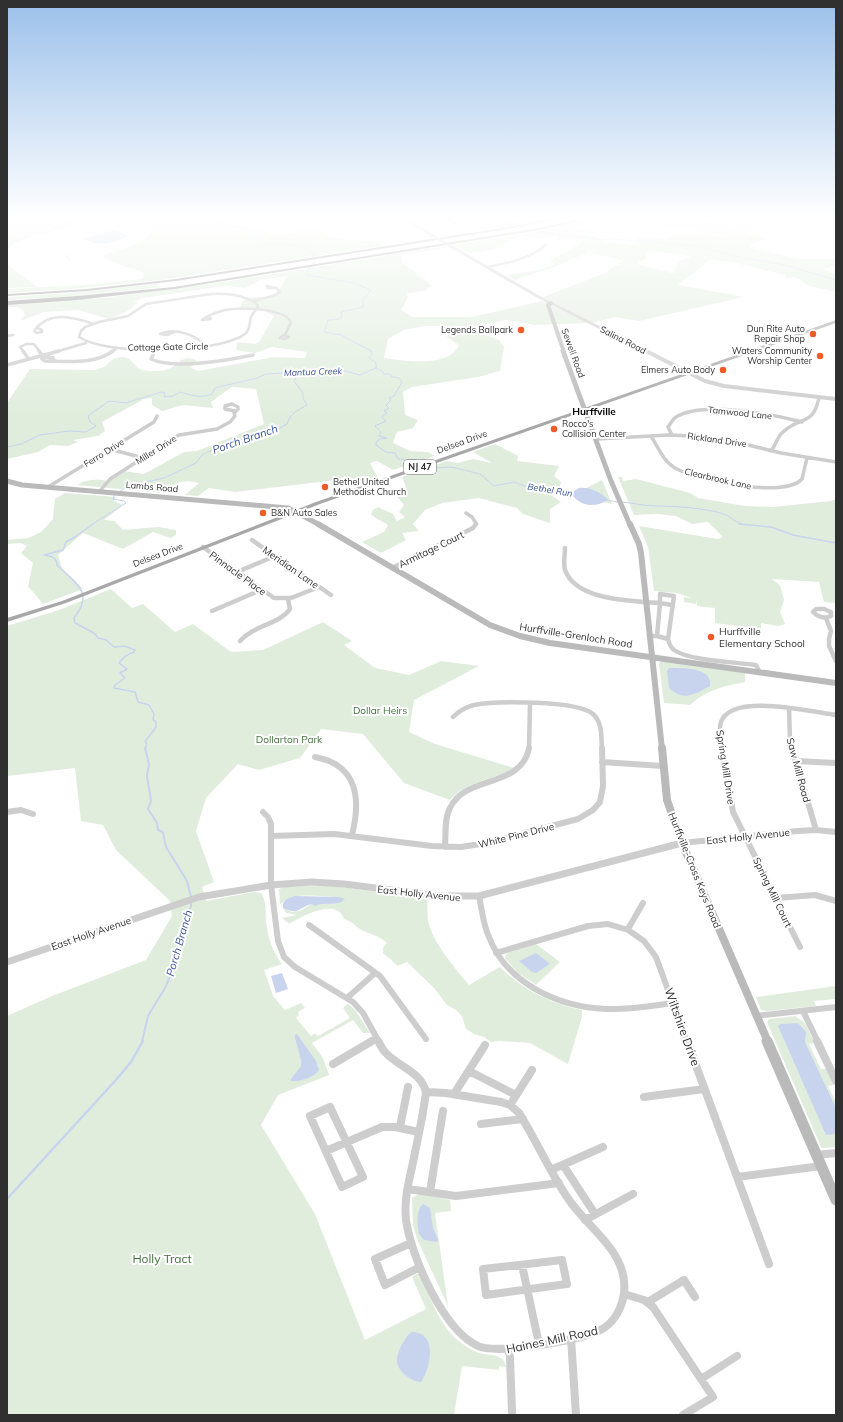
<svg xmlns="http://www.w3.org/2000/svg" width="843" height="1422" viewBox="0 0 843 1422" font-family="Mulish,sans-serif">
<rect width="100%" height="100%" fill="#fff"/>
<!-- green -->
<path fill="#e0eddd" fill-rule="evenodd" d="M7,219H106L71,225L45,234H36L26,239L15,242L7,251Z
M141,219H241L235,222L234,225L256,227L275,236L295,233L297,226C312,222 313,229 325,234C344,243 367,238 386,245L162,280L70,289L7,293V289L86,285L143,279L144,273L106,260L103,257L107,254C123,248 151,244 154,225Z
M474,219H512L513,221L521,222L542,219C521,223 491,235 474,219Z
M595,219H604L573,227L599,232L588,234V236L602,239L603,242L636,245L638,237L666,239L671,236H693L704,234L720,237L727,236L630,219H699L730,226L738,223L756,226L746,233L765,238L762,241L749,245L750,248L800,259H836V265L824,269L836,275V292L806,285L800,279L794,277L785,278V275L736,263L711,259L678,285L744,297L639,321L615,317L592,323L543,297L605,273L623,261L589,252L554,267L515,280L507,275L539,270L555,264L549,261L578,245L582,240C572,238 566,241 557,239L559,236H549L543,239L522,235L496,249L482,252L468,253L455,245L519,235ZM649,252C666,254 675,251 691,257L679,261L673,273L639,265L638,262L647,258L645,254Z
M446,246V248L402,255V262L432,286L424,291L407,293L408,297L401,310L413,317H472L542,301L588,323L535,325L506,320L470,328L499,340L504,347L500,371L478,377L412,387L403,392L405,415L418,420L413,428L397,432L393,443L410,451L428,452L435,456L393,470L377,461L370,463L377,476L346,487L337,480L235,492L209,488L198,496L185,495L199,483C182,479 176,482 164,493L77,485C87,479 96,479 108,481L123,471L144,474L184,452L197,451L264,424L256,389L232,387L211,402L213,408L183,405L162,411L152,405V398L144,399L102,422L105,431L98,436L73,440L78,442L68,446L50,445L38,452L7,459V403L30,369L95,370C98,369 102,368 104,367C110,363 111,358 120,357C132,356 132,365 140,369C147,372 161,372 168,369C180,365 180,354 196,360L191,368L198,371L274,357L305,358L307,352L272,347L255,353L236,350L237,342L255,344L259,342L274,316L260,309L240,308L243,300L252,297H275L287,276L260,280L245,288L226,286L143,298L134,301L138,303L126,312L109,319L78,310L44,312L20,321L25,315L23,310L17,307H7V304L103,298L216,283ZM425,326H439L449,335L447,337L459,345C449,368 405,361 384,358L388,339L404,330Z
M7,264L37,287L7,288Z
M156,284L161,287L65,297L7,300V297L70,293Z
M495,444L518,456L517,461L559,466L554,476L561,482L559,488C579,494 584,489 602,480L612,504L603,502L589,505L572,496L551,495L561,502L550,509V523L523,514L517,508L479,498L442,503L425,510L413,524L419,531L402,533L406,540L381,553L362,542L384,532L388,525L371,515L373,510L378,507L393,514L397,521L405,517L399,512L404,505L397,497L406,487L402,477L447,461L457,463L473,459L492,463L473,452Z
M618,477H622L623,481L636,479L690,493L698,498L745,506L773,507L831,501L836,499V603L824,602L819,582L772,579L780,585L784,600L780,612L785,624L778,626L761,623V629L715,623V608L697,606V599L696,604L684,602V597L692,598L677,593L654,591L648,547L639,526L718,539L723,537L708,522L692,524L676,516L657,514L634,515Z
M65,493L116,497L114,501L123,505L104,520L115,521L123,530L158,527L176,530V535L170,538L153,532L123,549L83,533L58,555L62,569L83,589L43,604L28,586L33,563L21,553L27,546L21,543L7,544V540L28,538L41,532L53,519L55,499Z
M111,589L132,608L143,604L175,632L193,624L231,652L263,650L323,622L352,641L344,645L375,668L409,675L441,661L479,666L414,700L409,732L435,744L514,768L508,772C489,779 463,784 450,800L404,783L363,734L321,729L300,758L259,770L238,764L206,798L196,831L214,882L202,887L206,901L254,892L261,893C267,901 265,911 266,921C268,937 272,951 282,964L264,970L273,996L285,1010L301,1003L305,1008L298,1012L299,1015L296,1018L311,1036L315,1033L318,1036L350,1018L343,1008L346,1005L349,1004L356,1011L370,1033H363L353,1020L312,1043L323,1058L329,1075L278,1095L261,1125L315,1214L365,1340L426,1309L412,1277L416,1274H419C432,1298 438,1325 460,1342C466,1346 472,1351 479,1353C490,1356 504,1353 506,1367L499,1366V1370L462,1366L454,1415H7V1016L52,996L146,960L172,916L170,901L116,850L103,825L81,821L75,768L7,776V626L59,610Z
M665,661L745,673V682C721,687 709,689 690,705L664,703L659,664L660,662Z
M304,886H334L427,899C428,906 427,914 428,921C433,943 455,968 469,985L500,967C523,990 550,1003 582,1010V1017L568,1064L530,1043L499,1041L491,1042L484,1037L474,1034L466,1029L462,1016L456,1010L447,1005L434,988L407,962L398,966L383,953V948L387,943C380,936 372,935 364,931C356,928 354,922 344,919C337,897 302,916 289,924L282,918L297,915L286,913L283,908L292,912L300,911L311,904L341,902L338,897C325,897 290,891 283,903L280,904L279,889L284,887Z
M536,944L560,962L536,985L517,972L505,958L506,954L509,952Z
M836,986V999L814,1001L816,1006L767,1011L761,1010L756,997Z
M795,1016L805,1023L815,1043L809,1044L821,1069H827L834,1085L828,1086L836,1102V1147L824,1148L821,1147L767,1022L769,1019Z
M423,1194L450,1200L451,1211L435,1213L448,1306L417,1239L413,1225L412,1198L417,1195Z"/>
<!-- water -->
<path fill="#c8d3ee" d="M115,230L128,236C117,242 96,248 85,239L95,235L103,234L104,232Z
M579,488C589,487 601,492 608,500C595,508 580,507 571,493Z
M669,668C682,668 713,667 710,686C695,694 684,702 669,688L667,671Z
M295,896L338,897L345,899C338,907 324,901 315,906L311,904C297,909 299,915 283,908C282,900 288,898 295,896Z
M536,953L550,964L536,973L532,972L519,961Z
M282,973L288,989L276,993L271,976Z
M798,1023L806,1032L805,1042L836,1108V1134L826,1135L778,1026L781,1024Z
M297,1034L316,1061L319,1070C315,1077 300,1082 291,1081V1079L301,1066V1060L295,1038V1035Z
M423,1204L430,1208L433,1228L438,1240L437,1242L424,1240L419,1234C417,1226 416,1210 423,1204Z
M412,1332C438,1332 431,1368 421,1382C412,1382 397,1371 397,1361C396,1354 406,1334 412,1332Z"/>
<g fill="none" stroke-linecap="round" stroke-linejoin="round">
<!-- stream-far3 -->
<path stroke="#c8d3ee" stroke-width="1" d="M233,219L216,223L210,228L241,227L250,230L247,236L262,239L266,244C282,245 301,241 314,254L312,258L315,261L306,272L307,275L353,283L371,290L363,300V307L341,312L342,317L339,319L328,320L324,332L341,335L371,351L372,354L369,358L376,363V368
M494,219L514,224
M537,231L605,240L615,239L699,246L739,257L785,265L836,280
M44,234L60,227L59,224L69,221L92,219
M7,245L13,241L30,237
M66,255L70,260
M376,368L383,372V374H390L392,377L399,378L402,382L394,396L389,398L391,400L386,405L389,408L384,411L387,413L382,417L386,421L375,426L381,432L379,436L387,438L380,439L376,442V445L386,452L395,453L398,459L416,460L434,468L452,467L480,474L494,486L514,482L527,487L559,490L573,494
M7,447L21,444L40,435L69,431L86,432L96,426L90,422L88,416L109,401L126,403L161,392L165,393L164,397L173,396L180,392C191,395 201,399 212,394L215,388L257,378L266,374L312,371L332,373L342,370L360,375L376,368
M119,492L128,486L164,478L196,463L202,455L210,451L227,446L237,441L278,429L287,424L290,417L295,412L307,405L303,398V393L294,381L299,372
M606,500L618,502
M622,502C633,503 645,506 656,506C677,506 701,508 721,513C731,516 736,524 746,525
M91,525L126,503L124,501L113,499L114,495"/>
<!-- stream-far2 -->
<path stroke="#c8d3ee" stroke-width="1.5" d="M93,524L75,537L66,542L63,550L44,555C50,556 57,557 57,565C75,583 95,592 74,618L75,623L94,633L98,638L106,640L114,647L125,646L135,650L134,652C128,654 123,657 119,663L127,669L120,673L125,678L115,685L114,688L135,692L138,702L149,705L154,714L153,719L156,722V727L145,742L147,744L145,749
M739,524L771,527L793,535L836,543"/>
<!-- stream-far1 -->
<path stroke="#c8d3ee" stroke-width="2" d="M145,748L149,764L147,776L151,801L148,809L157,823L158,830L163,832L166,847L187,881L191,897
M142,1042L148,1016L165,988L177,960L180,950L183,925L186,914L191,907V903"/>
<!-- stream -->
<path stroke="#c8d3ee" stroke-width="2.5" d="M7,1199L115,1081L131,1062L143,1041"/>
<!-- minor-far4 -->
<path stroke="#cdcdcd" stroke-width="2.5" d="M449,219L457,225
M487,267C507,263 530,259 546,245
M267,286L276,288H268Z
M211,294C227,293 243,294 257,304L258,307C256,310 253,313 251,317C249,323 251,329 245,334C218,354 107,356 79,337L81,331L85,327L99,322L128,316L146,304Z
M253,301L276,295L280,292L276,288
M209,316L211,319L202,320C208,315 217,312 225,310C240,307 284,308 291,322L285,335
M37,328L42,330V332L37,333L34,331C49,310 73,317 94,324
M174,332L167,335L160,334C176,327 196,335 207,347
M284,335L289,337L285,339L280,338Z
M7,336L13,335
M24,352L20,347L26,344H34L40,352
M55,352L86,343
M112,352L117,348
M154,352L156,349"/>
<!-- minor-far3 -->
<path stroke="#cdcdcd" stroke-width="3.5" d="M23,351L28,358
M39,351L42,355
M155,351L151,359C173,370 229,360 253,355
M54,360L53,358L46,357L42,359L45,361C67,361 94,365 113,351
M7,365L59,351
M672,435L668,427C670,424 673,419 676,417C703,401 772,414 802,422
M651,436C658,447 663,461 675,468C696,480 784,499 802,479L807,458
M597,439L668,435L694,436L736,442L781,453L836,462
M110,449L143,458
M771,451C776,445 777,437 783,432C800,416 814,426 819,397
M48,487L154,422L157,416
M100,491L110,479L179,435L217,429L230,422L235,416L234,413L238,409V407L232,404L225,406V409L235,411
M466,513L472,517L476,523L475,525"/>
<!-- minor-far2 -->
<path stroke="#cdcdcd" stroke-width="4.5" d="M252,540L331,595
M203,547L274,598H291L319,587
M565,548C565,555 563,563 565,570C576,601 633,601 660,603V594L674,596L668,639C669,643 670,647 674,650C690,661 736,662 756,665L760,673
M392,568L473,528L476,524
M237,572L275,556
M816,609H824L831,612V616C824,619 818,617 813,612Z
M212,611L261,590
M826,618L831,631L829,639V646L836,661
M649,636H657L660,603L672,605
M657,636L668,639
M240,641C254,625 280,624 290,609L288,599
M789,708L790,740L792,749
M453,717C459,711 466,707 474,705C496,701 576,700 593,714C603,723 601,738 602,749
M529,749L530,704
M723,749C721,741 718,730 721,722C731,692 812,712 836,715"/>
<!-- minor-far1 -->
<path stroke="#cdcdcd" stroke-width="6" d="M722,748L733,812L800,947
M792,748L816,830
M315,757C358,765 361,799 352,835
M795,761L836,763
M602,762L663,766
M7,812L21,810L33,814
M263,812L268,817L271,824V885L278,941L284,957L295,967L353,1002L363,1013L379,1042
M271,836L334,834L432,846L461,847L487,843L578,819L593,810L600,802L603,786L602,748
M682,843L797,831L816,830L836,832
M445,847C446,834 444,819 450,808C466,774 521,789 529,748
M479,896C482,910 483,924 489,937C507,984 559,1007 606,1009C629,1010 651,1006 673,1003
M776,898L815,895L836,901
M309,925L380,976L426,1039
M628,929L643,903
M496,953L588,926L608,924L628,930L644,941L656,957L687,1042
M347,998L375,973
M803,1011L818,1042
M756,1016L836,1007
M371,1042L377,1038"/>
<!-- minor -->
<path stroke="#cdcdcd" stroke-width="8" d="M378,1041C380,1044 382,1049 385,1052C398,1067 421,1071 426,1092
M687,1041L769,1264
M817,1041L836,1081
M333,1064L372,1041
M469,1071L516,1095
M426,1092L446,1093L501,1102L510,1105L519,1113C536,1140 549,1170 567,1197C584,1224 621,1247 624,1281C626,1298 619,1318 604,1328C587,1340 497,1355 478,1346C443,1330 411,1256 406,1220C404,1202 408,1184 412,1167C417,1142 423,1117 426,1092Z
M454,1094L485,1045
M644,1097L704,1089
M510,1105L532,1070
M330,1107L363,1177L342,1187L310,1116Z
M481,1124L523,1119
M400,1127L408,1087
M326,1151L382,1127H395L419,1132
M816,1155L836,1153
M563,1165L595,1214
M551,1170L603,1147
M737,1177L821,1166
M408,1189L456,1196L559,1183
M430,1192L443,1111
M585,1220L633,1194
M411,1243L375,1259L385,1285L420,1267
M562,1260L567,1284L486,1295L483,1269Z
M522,1265L539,1344
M624,1294L644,1300L653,1307L713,1397L683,1415
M648,1302L684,1280L695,1297
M571,1338L576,1415
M508,1350L510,1357L512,1412
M701,1379L737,1356"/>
<!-- tertiary-far2 -->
<path stroke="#cdcdcd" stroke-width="3" d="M406,219L435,237
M452,247L537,296L648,352"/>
<!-- tertiary-far1 -->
<path stroke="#cdcdcd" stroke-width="4" d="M646,351L705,381L724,386L836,399"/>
<!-- tertiary -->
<path stroke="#cdcdcd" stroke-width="7" d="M7,962L199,897L271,885L312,882L344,884L439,896H479L682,843"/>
<!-- secondary-far4 -->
<path stroke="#bababa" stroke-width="4" d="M551,303L548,305L564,352"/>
<!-- secondary-far3 -->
<path stroke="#bababa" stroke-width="5" d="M563,351L611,481L630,525
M7,481L22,485L288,508L320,525"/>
<!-- secondary-far2 -->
<path stroke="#bababa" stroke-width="6" d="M318,524L490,625L520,636L550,643L836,683
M630,524L639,544L641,553L662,749"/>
<!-- secondary-far1 -->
<path stroke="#bababa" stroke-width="8" d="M662,748L667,800L682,843L768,1042"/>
<!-- secondary -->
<path stroke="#bababa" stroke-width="11" d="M767,1041L836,1200"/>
<!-- primary -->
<path fill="#a8a8a8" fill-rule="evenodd" d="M836,320V323L320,504L66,603L7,622V618L62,601L316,502Z"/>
<!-- motorway -->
<path fill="#979797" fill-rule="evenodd" d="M549,219H557L514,228L176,281L87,291L7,296V294L87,289L176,279L514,226Z
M583,219H591L533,231L174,289L77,300L7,305V301L77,296L174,287L533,229Z"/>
<!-- tertiary-bridge -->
<path stroke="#cdcdcd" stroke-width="3" d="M435,237L452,247"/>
</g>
<!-- sky -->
<linearGradient id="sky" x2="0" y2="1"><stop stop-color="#9bc0ea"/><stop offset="0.52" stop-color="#fff"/><stop offset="1" stop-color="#fff" stop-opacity="0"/></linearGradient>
<rect width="843" height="418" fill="url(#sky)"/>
<!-- markers -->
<g fill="#f05b28" stroke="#fff" stroke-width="1.5">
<circle cx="521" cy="330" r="4"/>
<circle cx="813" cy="334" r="4"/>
<circle cx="820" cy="356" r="4"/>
<circle cx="723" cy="370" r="4"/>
<circle cx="554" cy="429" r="4"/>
<circle cx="325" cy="487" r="4"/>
<circle cx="263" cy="513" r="4"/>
<circle cx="711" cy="637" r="4"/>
</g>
<g text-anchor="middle" stroke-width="4" stroke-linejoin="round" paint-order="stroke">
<!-- far-poi labels -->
<g font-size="9" fill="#303030" stroke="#fff" text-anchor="end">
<text x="805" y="332">Dun Rite Auto<tspan x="805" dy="10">Repair Shop</tspan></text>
<text x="513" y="333">Legends Ballpark</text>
<text x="812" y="354">Waters Community<tspan x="812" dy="10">Worship Center</tspan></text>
<text x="715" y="373">Elmers Auto Body</text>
<text x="562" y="427" text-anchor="start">Rocco's<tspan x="562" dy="10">Collision Center</tspan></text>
<text x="333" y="485" text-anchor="start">Bethel United<tspan x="333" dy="10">Methodist Church</tspan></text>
<text x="271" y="516" text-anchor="start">B&amp;N Auto Sales</text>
</g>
<!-- far-street labels -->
<g font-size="9" fill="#303030" stroke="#fff">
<text transform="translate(623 340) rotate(27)" y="3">Salina Road</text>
<text transform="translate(168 347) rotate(-1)" y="3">Cottage Gate Circle</text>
<text transform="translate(573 353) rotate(70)" y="3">Sewell Road</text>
<text transform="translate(740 413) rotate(6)" y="3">Tamwood Lane</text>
<text transform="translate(717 440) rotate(8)" y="3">Rickland Drive</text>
<text transform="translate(462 442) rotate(-20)" y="3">Delsea Drive</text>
<text transform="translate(156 450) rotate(-32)" y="3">Miller Drive</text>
<text transform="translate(104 453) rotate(-32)" y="3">Ferro Drive</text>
<text transform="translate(718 479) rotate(13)" y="3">Clearbrook Lane</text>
<text transform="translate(152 487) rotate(5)" y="3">Lambs Road</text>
<text transform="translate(158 555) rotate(-21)" y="3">Delsea Drive</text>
</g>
<!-- far-water labels -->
<g font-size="9" font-style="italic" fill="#385397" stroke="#fff">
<text transform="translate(313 372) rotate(-2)" y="3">Mantua Creek</text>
<text transform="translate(550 490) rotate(9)" y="3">Bethel Run</text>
</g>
<!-- shield labels -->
<rect fill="#fff" stroke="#6e6e6e" stroke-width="1" x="404" y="460" width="32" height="14" rx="3"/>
<g font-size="9" font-weight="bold" fill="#303030">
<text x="420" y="470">NJ 47</text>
</g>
<!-- far-quarter labels -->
<g font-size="10" font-weight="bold" fill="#000" stroke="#fff">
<text x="594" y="415">Hurffville</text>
</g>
<!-- street labels -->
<g font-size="10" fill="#303030" stroke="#fff">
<text transform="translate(431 549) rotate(-26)" y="4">Armitage Court</text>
<text transform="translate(291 567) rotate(35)" y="4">Meridian Lane</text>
<text transform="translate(238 573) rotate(36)" y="4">Pinnacle Place</text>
<text transform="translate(576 635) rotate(9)" y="4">Hurffville-Grenloch Road</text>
<text transform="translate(726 767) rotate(81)" y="4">Spring Mill Drive</text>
<text transform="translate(799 770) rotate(75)" y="4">Saw Mill Road</text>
<text transform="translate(516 835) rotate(-14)" y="4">White Pine Drive</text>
<text transform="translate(748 836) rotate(-6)" y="4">East Holly Avenue</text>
<text transform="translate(695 870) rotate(68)" y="4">Hurffville-Cross Keys Road</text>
<text transform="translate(773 892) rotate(64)" y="4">Spring Mill Court</text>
<text transform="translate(419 893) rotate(6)" y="4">East Holly Avenue</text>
<text transform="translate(91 933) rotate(-19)" y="4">East Holly Avenue</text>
</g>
<!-- poi labels -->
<g font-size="10" fill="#303030" stroke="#fff" text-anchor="start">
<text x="719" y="635">Hurffville<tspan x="719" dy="12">Elementary School</tspan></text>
</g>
<!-- park labels -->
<g font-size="10" fill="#416e3a" stroke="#fff">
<text x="380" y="714">Dollar Heirs</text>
<text x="289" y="743">Dollarton Park</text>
</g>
<!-- water labels -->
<g font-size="11" font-style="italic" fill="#385397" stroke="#fff">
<text transform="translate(245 439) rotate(-19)" y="4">Porch Branch</text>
<text transform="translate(179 943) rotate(-74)" y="4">Porch Branch</text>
</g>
<!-- near-street labels -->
<g font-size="12" fill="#303030" stroke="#fff">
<text transform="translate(682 1027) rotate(70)" y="4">Wiltshire Drive</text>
<text transform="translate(552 1340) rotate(-12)" y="4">Haines Mill Road</text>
</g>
<!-- near-park labels -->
<g font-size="12" fill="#416e3a" stroke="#fff">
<text x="162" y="1263">Holly Tract</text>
</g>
</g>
<!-- border -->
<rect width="843" height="1422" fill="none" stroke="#303030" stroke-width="16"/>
</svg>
